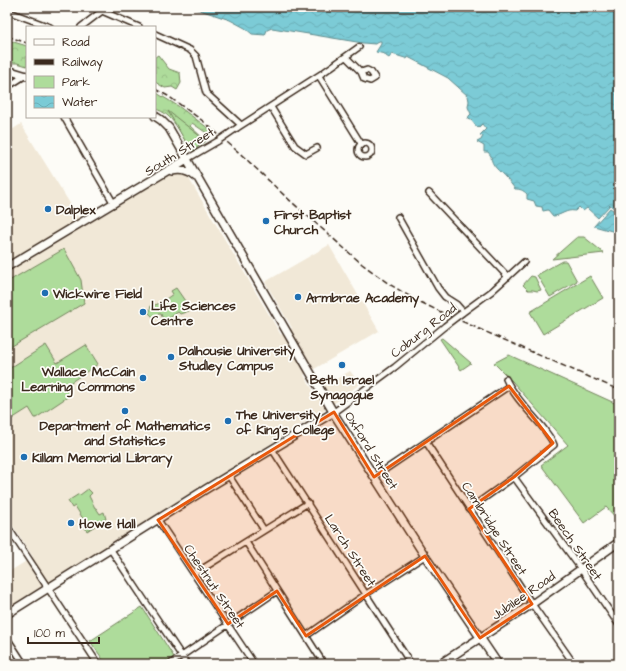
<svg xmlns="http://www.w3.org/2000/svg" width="626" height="671" viewBox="0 0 626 671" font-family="'Architects Daughter',sans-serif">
<defs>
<pattern id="forest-crowns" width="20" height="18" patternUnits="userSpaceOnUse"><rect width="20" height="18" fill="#aedc9b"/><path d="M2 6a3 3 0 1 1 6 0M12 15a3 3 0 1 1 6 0" fill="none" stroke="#97bd85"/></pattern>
<pattern id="water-waves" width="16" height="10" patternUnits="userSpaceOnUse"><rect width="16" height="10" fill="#7bcbd6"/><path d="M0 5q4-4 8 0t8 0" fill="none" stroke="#6baeb7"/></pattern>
</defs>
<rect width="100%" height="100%" fill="#fdfcf7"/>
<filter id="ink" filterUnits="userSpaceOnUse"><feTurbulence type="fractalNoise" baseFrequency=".025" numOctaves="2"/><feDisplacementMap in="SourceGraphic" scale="8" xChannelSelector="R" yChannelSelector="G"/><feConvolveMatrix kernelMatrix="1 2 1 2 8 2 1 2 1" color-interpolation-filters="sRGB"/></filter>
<g filter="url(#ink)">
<!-- built -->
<path fill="#f1e8d7" d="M21,124L82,223L170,171L180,173L188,177L281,335L292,328L265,282L329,245L379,331L304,375L314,392L350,371L360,384L332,405L7,611V573L33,557L7,517V133Z"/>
<!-- forest -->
<path fill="url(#forest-crowns)" stroke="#74835c" d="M7,40L27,46V66L17,63H7Z
M158,55L169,69L180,73L181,83L177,90L172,87L165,88L155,82V57Z
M155,92L178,106L212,131L208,134L192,123L190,126L206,141L193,151V149H190C181,135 173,113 155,109Z"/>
<!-- green -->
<path fill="#aedc9b" stroke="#74835c" d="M168,111L206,141L191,151Z
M577,237H584L604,253L552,259Z
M64,249L81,280L84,303L7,349V282Z
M562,261H566L577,281L550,297L537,275Z
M531,276L535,277L541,290L537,291L533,290H528L523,285Z
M590,276L603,298L543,334L530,312Z
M176,288L185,301L186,309L189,311L180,314L178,312L164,322L161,314H158L154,318L149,313L151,306C161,304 164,300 173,294L171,291Z
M442,338L471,363L461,370L440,339Z
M46,345L57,363L86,345L98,364L68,384L69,396L36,418H35L29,408L7,422V371L10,368Z
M509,355L619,405V500L617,501L619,503V521L606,507L584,523L541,465L568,445L512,381L494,363Z
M88,489L92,493L89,496L95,508H96L100,514L104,512L106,519L97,523L98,524L87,531L83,524L85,522L75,506L72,508L68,501L79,494L80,495Z
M142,607L174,657L164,664H106L90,641Z"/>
<!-- water -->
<path fill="url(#water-waves)" stroke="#618b8c" d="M191,7H619V212L610,205L598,218L587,208L583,211L579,207L575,211C566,209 561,216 553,216L548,210L543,211L542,207L536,206L534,201L527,199V194C523,190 520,189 515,189C512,185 509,181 506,178C500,171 491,166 491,156L488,152H484V146L477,142L481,140L483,136L480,135L486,129L482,124L478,128L471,120L468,119L469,116L471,114L468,107L469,101L468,96L448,78L408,57L407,59L405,58L392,54L389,58L386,56L385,54L376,52L381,44V41H379L375,44L363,43L272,28L267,30L265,35L252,34L245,28L230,20Z
M610,208L619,214V233L594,226Z"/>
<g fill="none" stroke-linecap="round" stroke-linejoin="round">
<defs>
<path id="street" d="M7,11L50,27
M81,27L102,11L139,27
M155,34L190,50L196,56L206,93L241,125
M346,57L361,72L364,79L370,81L375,78L371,72L367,70L361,72
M319,76L362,145
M7,87L26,75
M271,107L295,146L306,154L317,148
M64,117L114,204
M237,128L324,72L359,47
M358 150a7 7 0 1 1 14 0a7 7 0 1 1-14 0Z
M187,159L218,141
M429,193L508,277
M398,217L438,288L445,297L456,304L463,312
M462,313L492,291L524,262
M334,412L395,367L445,326
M426,442L532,604L574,664
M272,449L411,664
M229,476L264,530
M374,477L509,386
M514,477L581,569L619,625
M469,509L514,477L554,445C552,439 547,434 544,429C532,414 514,397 506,379
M158,520L254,664
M7,526L98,664
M246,542L324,664
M111,550L187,664
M194,574L308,503
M306,636L366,594L425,556
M7,638L24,664
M170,664L277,591"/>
<path id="secondary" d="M7,70L27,76
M155,116L161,120L169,128L336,417L425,556L498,664
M172,171C181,169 189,171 196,177
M7,267L187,159
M7,614L206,489L334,412
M440,664L532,604L619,542"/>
</defs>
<!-- street casing -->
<use href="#street" stroke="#3b2a1e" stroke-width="8"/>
<!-- secondary casing -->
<use href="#secondary" stroke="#3b2a1e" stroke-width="10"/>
<!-- street -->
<use href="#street" stroke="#fdfcf7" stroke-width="5"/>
<!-- secondary -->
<use href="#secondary" stroke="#fdfcf7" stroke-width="7"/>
<!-- rail -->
<path stroke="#3b2a1e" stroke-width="1.5" stroke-dasharray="6 3" stroke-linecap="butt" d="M7,36L27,43
M155,89L168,96L203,121L244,157L286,197L362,264L389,284L416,300L445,314L619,390"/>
<defs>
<path id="street-bridge" d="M218,141L237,128
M445,326L462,313"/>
</defs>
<!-- street-bridge casing -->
<use href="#street-bridge" stroke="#3b2a1e" stroke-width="8" stroke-linecap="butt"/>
<!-- street-bridge -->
<use href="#street-bridge" stroke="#fdfcf7" stroke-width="5"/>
</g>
</g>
<!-- marked area -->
<path fill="#e8590c" fill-opacity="0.2" stroke="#e8590c" stroke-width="3" stroke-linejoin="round" d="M509,386L553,443L514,477L469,509L532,604L480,638L425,556L306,636L277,591L228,624L158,520L334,412L374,477Z"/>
<!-- markers -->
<g fill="#1f6fb2" stroke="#fdfcf7" stroke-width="1.5">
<circle cx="48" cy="209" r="4"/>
<circle cx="266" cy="221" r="4"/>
<circle cx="45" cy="293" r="4"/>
<circle cx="298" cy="297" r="4"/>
<circle cx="143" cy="312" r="4"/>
<circle cx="171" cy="357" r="4"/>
<circle cx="342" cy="365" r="4"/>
<circle cx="143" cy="378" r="4"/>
<circle cx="125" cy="411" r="4"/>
<circle cx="228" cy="421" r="4"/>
<circle cx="24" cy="457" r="4"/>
<circle cx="71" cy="523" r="4"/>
</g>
<g text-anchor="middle" stroke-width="3.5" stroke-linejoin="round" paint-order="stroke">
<!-- street labels -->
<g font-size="13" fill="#3b2a1e" stroke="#fdfcf7">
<text transform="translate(179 151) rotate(-32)" y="5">South Street</text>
<text transform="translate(423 330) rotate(-38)" y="5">Coburg Road</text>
<text transform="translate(372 450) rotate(58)" y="5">Oxford Street</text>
<text transform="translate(495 528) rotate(57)" y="5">Cambridge Street</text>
<text transform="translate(576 544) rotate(55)" y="5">Beech Street</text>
<text transform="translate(351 550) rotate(57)" y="5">Larch Street</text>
<text transform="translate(215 586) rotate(56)" y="5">Chestnut Street</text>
<text transform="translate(523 595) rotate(-35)" y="5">Jubilee Road</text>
</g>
<!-- poi labels -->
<g font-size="13" font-weight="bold" fill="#3b2a1e" stroke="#fdfcf7" text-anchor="start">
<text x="56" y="214">Dalplex</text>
<text x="274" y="219">First Baptist<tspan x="274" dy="15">Church</tspan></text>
<text x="53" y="298">Wickwire Field</text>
<text x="306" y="302">Armbrae Academy</text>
<text x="151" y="310">Life Sciences<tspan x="151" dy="15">Centre</tspan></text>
<text x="179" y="355">Dalhousie University<tspan x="179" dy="15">Studley Campus</tspan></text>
<text x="135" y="376" text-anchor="end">Wallace McCain<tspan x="135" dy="15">Learning Commons</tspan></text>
<text x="342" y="384" text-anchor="middle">Beth Israel<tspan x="342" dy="15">Synagogue</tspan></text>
<text x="236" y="419">The University<tspan x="236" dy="15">of King's College</tspan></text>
<text x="125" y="430" text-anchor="middle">Department of Mathematics<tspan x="125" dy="15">and Statistics</tspan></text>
<text x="32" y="462">Killam Memorial Library</text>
<text x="79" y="528">Howe Hall</text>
</g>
</g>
<!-- margin -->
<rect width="626" height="671" fill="none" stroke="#fdfcf7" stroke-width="24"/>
<rect x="12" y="12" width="602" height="647" fill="none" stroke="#3b2a1e" stroke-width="1.5" filter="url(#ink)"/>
<!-- legend -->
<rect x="26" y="26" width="130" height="92" fill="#fdfcf7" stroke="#afa8a0"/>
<rect x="34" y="39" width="20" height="6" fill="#fdfcf7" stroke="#afa8a0"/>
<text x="62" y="46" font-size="12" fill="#3b2a1e">Road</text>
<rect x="34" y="59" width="20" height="6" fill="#3b2a1e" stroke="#afa8a0"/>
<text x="62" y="66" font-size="12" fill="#3b2a1e">Railway</text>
<rect x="34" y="76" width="20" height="12" fill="#aedc9b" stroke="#afa8a0"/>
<text x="62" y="86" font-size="12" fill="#3b2a1e">Park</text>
<rect x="34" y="96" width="20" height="12" fill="url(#water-waves)" stroke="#afa8a0"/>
<text x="62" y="106" font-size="12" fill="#3b2a1e">Water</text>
<!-- scale -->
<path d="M28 637v6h71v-6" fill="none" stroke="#3b2a1e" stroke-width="2"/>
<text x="34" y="637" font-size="12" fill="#3b2a1e" stroke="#fdfcf7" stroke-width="3" paint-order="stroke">100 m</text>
</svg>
